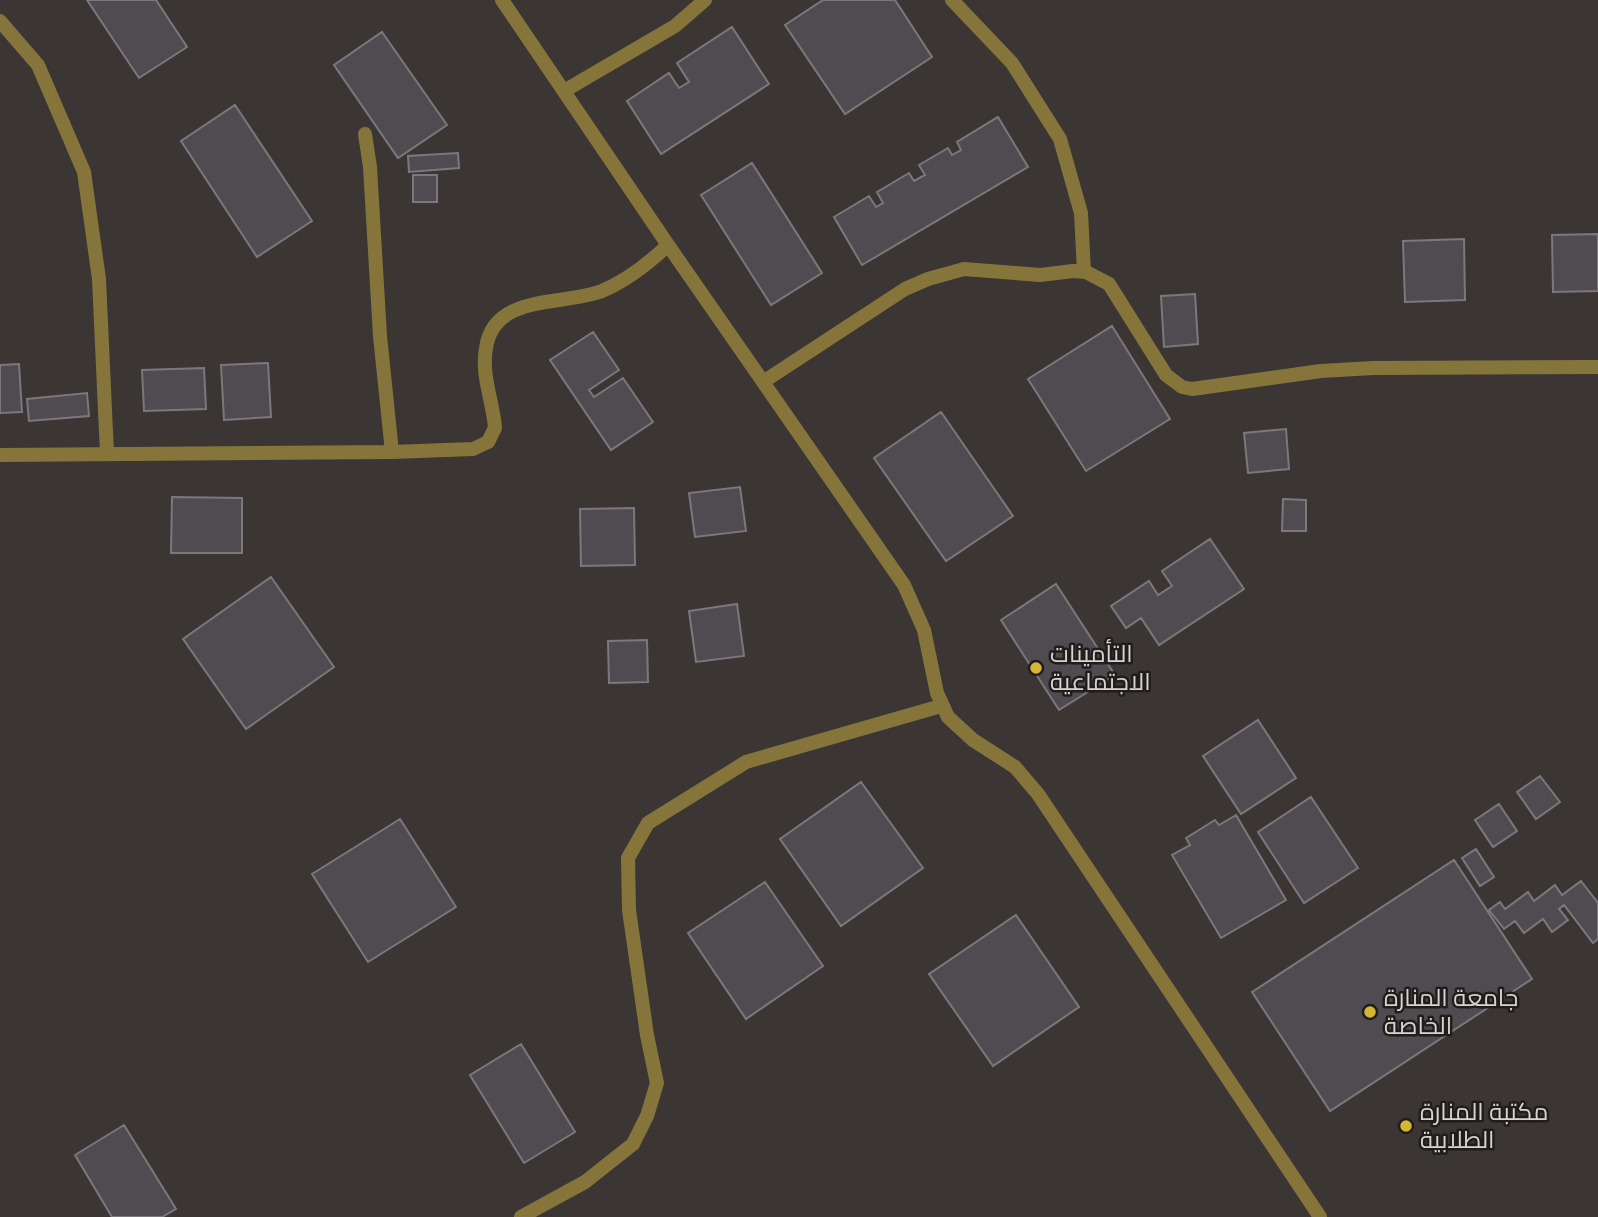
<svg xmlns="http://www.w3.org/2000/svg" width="1598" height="1217" viewBox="0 0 1598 1217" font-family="'IBM Plex Serif',Cairo,serif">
<rect width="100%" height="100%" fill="#3b3633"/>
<!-- building -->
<path fill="#4f4c51" stroke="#7b787d" stroke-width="2" d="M87,0H156L187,47L139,78Z
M823,0H895L932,57L845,114L785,25Z
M732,27L769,84L661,154L627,101L669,73L679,88L689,82L677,63Z
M382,32L447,125L398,158L334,65Z
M235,105L312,221L257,257L181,141Z
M998,117L1028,167L862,265L834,217L869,196L876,207L883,203L877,192L909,173L914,181L925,175L919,165L948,148L952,155L961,150L957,142Z
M458,153L459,168L409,172L408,156Z
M752,163L822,273L771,305L701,195Z
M413,175H437V202H413Z
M1598,234V291L1553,292L1552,235Z
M1464,239L1465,300L1405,302L1403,241Z
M1195,294L1198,344L1164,347L1161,296Z
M1112,326L1170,419L1086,471L1028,379Z
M593,332L619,370L589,390L594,397L623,378L653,422L611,450L550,360Z
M268,363L271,417L224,420L221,365Z
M19,364L22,412L0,413V365Z
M204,368L206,409L144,411L142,370Z
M87,393L89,416L29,421L27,399Z
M941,412L1013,516L946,561L874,458Z
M1286,429L1289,469L1248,473L1244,433Z
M740,487L746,531L695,537L689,493Z
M172,497L242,498V553H171Z
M1283,499L1306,500V531H1282Z
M634,508L635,565L581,566L580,509Z
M1210,539L1244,589L1159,645L1141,618L1126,628L1111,606L1149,581L1158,595L1172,586L1162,571Z
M271,577L334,667L246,729L183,639Z
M1056,584L1115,675L1059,710L1001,620Z
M737,604L744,656L696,662L689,611Z
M647,640L648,682L609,683L608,641Z
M1258,720L1296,778L1241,814L1203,756Z
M1540,776L1560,802L1536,819L1517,792Z
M861,782L923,868L841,926L780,839Z
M1311,797L1358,868L1304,903L1258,832Z
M1499,804L1517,831L1493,847L1475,820Z
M1236,815L1286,900L1221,938L1172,855L1190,845L1186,838L1215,820L1219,825Z
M400,819L456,907L368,962L312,874Z
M1476,849L1494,877L1480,886L1462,858Z
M1454,860L1532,979L1330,1111L1252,992Z
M1581,881L1598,903V939L1593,943L1564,905L1559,909L1568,920L1552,932L1543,919L1524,933L1515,921L1504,929L1489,910L1500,902L1505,909L1528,892L1534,901L1555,885L1562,895Z
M765,882L823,966L746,1019L688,933Z
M1016,915L1079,1007L993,1066L929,974Z
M521,1044L575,1132L524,1163L470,1075Z
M124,1125L176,1209L162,1217H112L75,1155Z"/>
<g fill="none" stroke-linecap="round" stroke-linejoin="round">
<!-- minor -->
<path stroke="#86753b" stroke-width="14" d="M502,0L668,245L904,585L924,630L937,693L948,717L973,740L1015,767L1038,794L1320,1217
M952,0L1012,63L1060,139L1081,213L1084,272
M0,21L38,65L84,172L99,279L107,454
M564,91L675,26L705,0
M365,134L370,167L380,336L392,452
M763,382L905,289L928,279L964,269L1040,275L1073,271L1086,272L1109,284L1166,375L1182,387L1192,389L1321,371L1373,368L1598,367
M0,455L392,452L473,449L488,442L495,428C493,401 481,376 486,348C494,293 564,306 602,291C628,280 648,264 668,245
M521,1217L585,1182L633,1144L647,1116L657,1083L647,1035L629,910L628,858L648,823L746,762L941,706"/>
</g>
<!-- markers -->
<g fill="#d5b534" stroke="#201e1c" stroke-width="2.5">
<circle cx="1036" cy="668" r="7"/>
<circle cx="1370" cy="1012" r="7"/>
<circle cx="1406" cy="1126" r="7"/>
</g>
<g text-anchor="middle" stroke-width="5" stroke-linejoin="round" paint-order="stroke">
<!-- poi labels -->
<g font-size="24" fill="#d6d3d0" stroke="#201e1c" text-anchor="start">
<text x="1050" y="662">التأمينات<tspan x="1050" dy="28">الاجتماعية</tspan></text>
<text x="1384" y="1006">جامعة المنارة<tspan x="1384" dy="28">الخاصة</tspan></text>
<text x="1420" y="1120">مكتبة المنارة<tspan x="1420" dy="28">الطلابية</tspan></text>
</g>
</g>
</svg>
